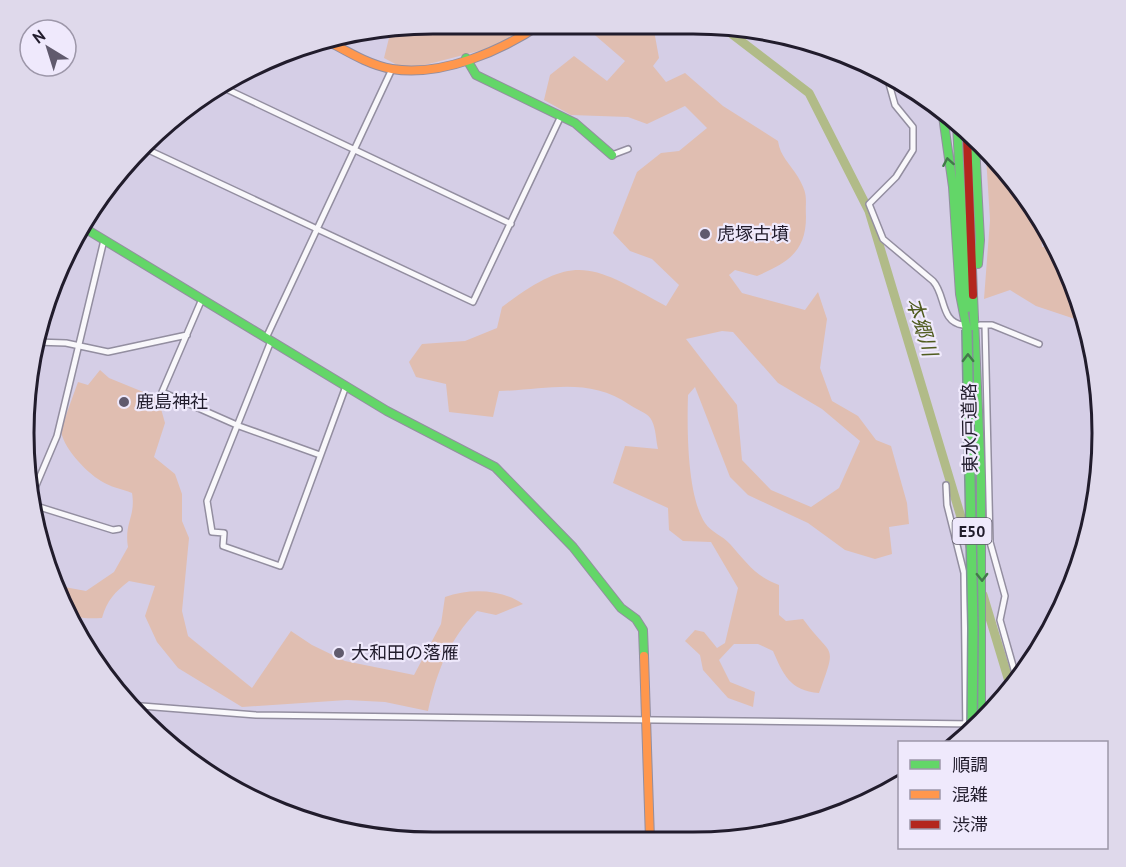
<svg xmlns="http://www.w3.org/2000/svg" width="1126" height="867" viewBox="0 0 1126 867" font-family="'PT Sans','Noto Sans JP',sans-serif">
<rect width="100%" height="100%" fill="#d5cee6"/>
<!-- green -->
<path fill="#e0beb1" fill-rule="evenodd" d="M434,24H536L498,46L421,66H399L384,58L391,30Z
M582,24L653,25L659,58L653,66L666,82L685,73L723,106L778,141C780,156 790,164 798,177C809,196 805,198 806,217C806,252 787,263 757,276L735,270L729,275L742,293L805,310L818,292L827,319L820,368L832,401L858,416L876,440L891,446L907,503L909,524L889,527L892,554L875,559L845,550L808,523L748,495L730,477L695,387L688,395C687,429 687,495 705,523C711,532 723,536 730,544C747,563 755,576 779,585V615L786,621L803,619C832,659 838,641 819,693C790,691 783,674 773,651L758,644H734L719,660L730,682L755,692L753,707L728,698L703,670L700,655L685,641L695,630L704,632L717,648L725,643L738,588L711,542L683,541L669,530L668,508L613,483L625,446L658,449C656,441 656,429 652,421C649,413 637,410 630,405C588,376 547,390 499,391L493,417L449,412L446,384L416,377L409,362L422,344L465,341L497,328L502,307C576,251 591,265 666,306L679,285L652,259L630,251L613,233L637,172L661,153L679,151L707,128L685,106L647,124L628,117L571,115L544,100L550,75L574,56L607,81L625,61ZM722,331L733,332L778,383L822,409L860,441L839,488L811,507L771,490L742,460L737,405L686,339Z
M986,156L1033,206L1040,219L1042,247L1054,245L1071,277L1084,319L1081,321L1036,306L1010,290L984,299L990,220Z
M100,370L109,378L158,398L165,423L154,457L175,474L182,494V521L189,538L182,611L188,636L252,688L291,631L312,645L345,661L414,675L441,624L445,597C470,588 502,589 523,604L496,615L477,611C449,640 437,671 428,711L385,702L347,700L242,707L178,668L157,642L145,616L155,586L129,581C115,592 107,600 102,618C69,620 72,614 59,586L86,591L114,572L128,547C124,522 136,517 132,493C122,489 110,487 101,481C86,472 61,446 61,429L78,382L88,385Z"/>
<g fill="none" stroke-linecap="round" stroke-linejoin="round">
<!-- river -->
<path stroke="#b1bb88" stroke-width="9" d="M720,25L809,93L869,211L970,547
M983,595L1011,688"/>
<defs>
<path id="street" d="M888,80L895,105L913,127V150L896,177L869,204L883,239L933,281C946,295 940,322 963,325
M220,86L511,224
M142,147L473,302L561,116
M612,155L628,149
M202,299L162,392L239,426L320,455
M980,325H992L1039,344
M985,325L990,542L1005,596L1000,620L1017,680
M266,338L392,69
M271,341L207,501L212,532L224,533L223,546L280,566L346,386
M36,342L66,343L108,352L187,335
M946,485L947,505L964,573L966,737
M32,495L57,436L104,240
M33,505L113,530L119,529
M129,705L256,715L974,724"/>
<path id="fast" d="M466,58L476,75L575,123L612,155
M942,109L953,187L960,294L967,330
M957,125L967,308
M975,144L980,240L978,264
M81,226L387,411L495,467L573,547L621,608L636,619L643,630L644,656
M973,295L981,479V724"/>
<path id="slow" d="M324,39C345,50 368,65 392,69C442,77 501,51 541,24
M644,656L650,840"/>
<path id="jam" d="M967,136L973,295"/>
</defs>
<!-- street casing -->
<use href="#street" stroke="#938ea0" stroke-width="8"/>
<!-- fast casing -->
<use href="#fast" stroke="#938ea0" stroke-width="10"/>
<!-- slow casing -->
<use href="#slow" stroke="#938ea0" stroke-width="10"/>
<!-- jam casing -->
<use href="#jam" stroke="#938ea0" stroke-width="10"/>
<!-- street -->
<use href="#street" stroke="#f9f8fb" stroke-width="5"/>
<!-- fast -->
<use href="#fast" stroke="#63d668" stroke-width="8"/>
<!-- slow -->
<use href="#slow" stroke="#ff974d" stroke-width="8"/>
<!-- jam -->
<use href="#jam" stroke="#b3261e" stroke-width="8"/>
<defs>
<path id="fast-bridge" d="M967,330L973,628L972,732"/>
</defs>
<!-- fast-bridge casing -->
<use href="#fast-bridge" stroke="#85929b" stroke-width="12" stroke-linecap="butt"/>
<!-- fast-bridge -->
<use href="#fast-bridge" stroke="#63d668" stroke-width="9"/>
</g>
<!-- one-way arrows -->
<defs><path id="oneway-chevron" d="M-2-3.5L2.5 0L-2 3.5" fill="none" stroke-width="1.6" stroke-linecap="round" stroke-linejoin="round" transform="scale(1.5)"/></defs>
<g stroke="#42794a">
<use href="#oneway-chevron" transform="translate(948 162) rotate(-100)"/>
<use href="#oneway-chevron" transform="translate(968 358) rotate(-91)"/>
<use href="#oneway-chevron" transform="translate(982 577) rotate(89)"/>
</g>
<!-- markers -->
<g fill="#605a6d" stroke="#efe9fc" stroke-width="2">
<circle cx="705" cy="234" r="6"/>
<circle cx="124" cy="402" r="6"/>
<circle cx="339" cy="653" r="6"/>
</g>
<g text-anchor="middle" stroke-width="4.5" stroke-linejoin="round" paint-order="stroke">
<!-- shield labels -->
<rect fill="#efe9fc" stroke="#5f5a6a" stroke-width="1.5" x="952.5" y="518" width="39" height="26" rx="4.5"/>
<g font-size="16" font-weight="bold" fill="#211c2c">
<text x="972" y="537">E50</text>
</g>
<!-- poi labels -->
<g font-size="18" fill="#211c2c" stroke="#efe9fc" text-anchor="start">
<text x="717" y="240">虎塚古墳</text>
<text x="136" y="408">鹿島神社</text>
<text x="351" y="659">大和田の落雁</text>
</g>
<!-- street labels -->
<g font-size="18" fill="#211c2c" stroke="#efe9fc">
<text transform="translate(970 428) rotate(-91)" y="6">東水戸道路</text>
</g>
<!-- water labels -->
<g font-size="20" font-style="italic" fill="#515c20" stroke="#efe9fc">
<text transform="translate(922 327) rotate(73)" y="7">本郷川</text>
</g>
</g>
<!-- crop -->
<path d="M0 0H1126V867H0ZM433 34H693A399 399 0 0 1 1092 433V433A399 399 0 0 1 693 832H433A399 399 0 0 1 34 433V433A399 399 0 0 1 433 34Z" fill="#dfd9eb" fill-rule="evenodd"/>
<path fill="none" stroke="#211c2c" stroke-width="3" d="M433 34H693A399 399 0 0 1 1092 433V433A399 399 0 0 1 693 832H433A399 399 0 0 1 34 433V433A399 399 0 0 1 433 34Z"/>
<!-- legend -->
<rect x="898" y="741" width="210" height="108" fill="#efe9fc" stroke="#9d97a9" stroke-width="1.5"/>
<rect x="910" y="760" width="30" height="9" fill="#63d668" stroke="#9d97a9" stroke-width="1.5"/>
<text x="952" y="771" font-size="18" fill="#211c2c">順調</text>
<rect x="910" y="790" width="30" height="9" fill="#ff974d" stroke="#9d97a9" stroke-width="1.5"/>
<text x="952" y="801" font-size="18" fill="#211c2c">混雑</text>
<rect x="910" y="820" width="30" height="9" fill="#b3261e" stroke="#9d97a9" stroke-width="1.5"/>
<text x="952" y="831" font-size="18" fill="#211c2c">渋滞</text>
<!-- north arrow -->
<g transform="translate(48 48) rotate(322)"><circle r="28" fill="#efe9fc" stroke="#9d97a9" stroke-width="1.5"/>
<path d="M0-4.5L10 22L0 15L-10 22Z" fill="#605a6d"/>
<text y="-9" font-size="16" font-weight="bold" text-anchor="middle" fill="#211c2c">N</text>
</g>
</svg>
